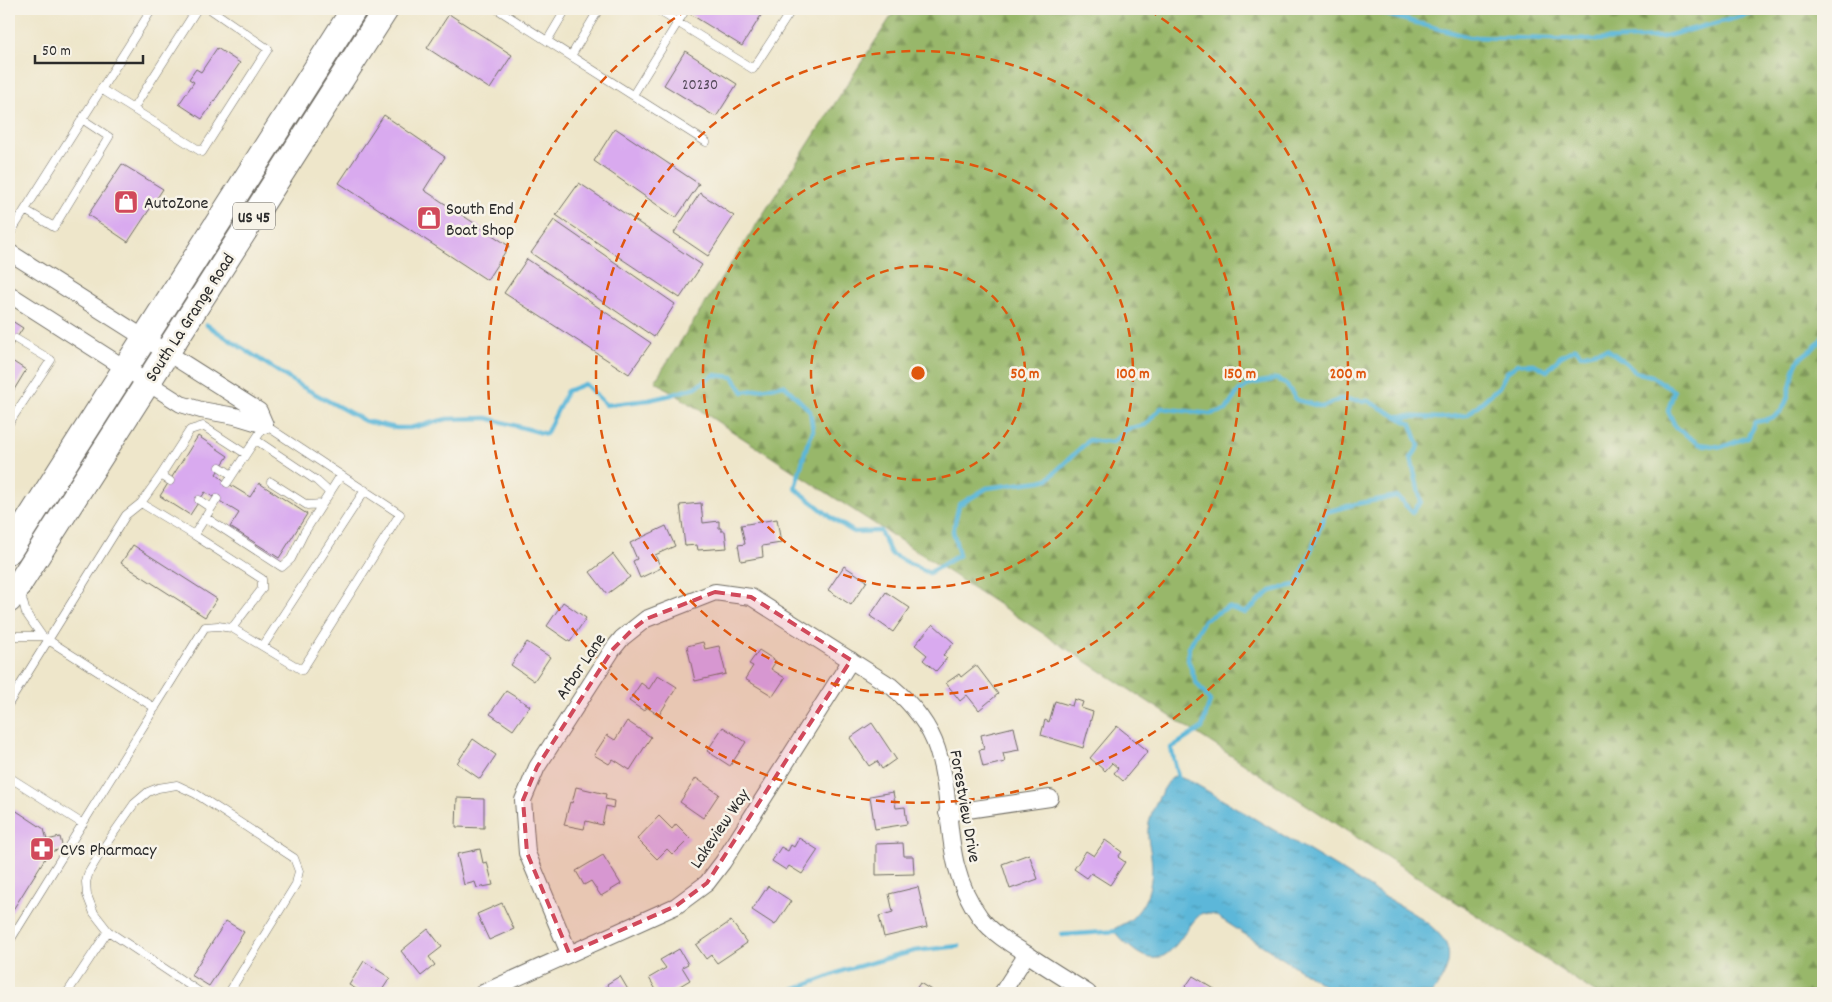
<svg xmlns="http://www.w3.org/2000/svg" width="1832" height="1002" viewBox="0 0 1832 1002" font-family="Dekko,sans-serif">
<defs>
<pattern id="forest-firs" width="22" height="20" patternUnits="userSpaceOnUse" patternTransform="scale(1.25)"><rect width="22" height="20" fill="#98b76a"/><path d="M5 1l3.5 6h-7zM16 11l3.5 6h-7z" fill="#7c9557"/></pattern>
<pattern id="water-ripples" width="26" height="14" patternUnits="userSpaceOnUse" patternTransform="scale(1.25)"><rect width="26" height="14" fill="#5bb7d9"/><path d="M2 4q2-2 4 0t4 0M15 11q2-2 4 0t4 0" fill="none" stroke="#4b95b0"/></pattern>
</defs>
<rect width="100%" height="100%" fill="#f7f3e8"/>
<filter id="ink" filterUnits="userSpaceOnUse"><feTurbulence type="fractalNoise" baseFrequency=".02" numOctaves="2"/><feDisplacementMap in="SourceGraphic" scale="10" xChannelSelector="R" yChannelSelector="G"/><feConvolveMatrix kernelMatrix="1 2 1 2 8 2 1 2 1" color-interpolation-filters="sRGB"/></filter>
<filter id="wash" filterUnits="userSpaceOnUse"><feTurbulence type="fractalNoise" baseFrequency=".0096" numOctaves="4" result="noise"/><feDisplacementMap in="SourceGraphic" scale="20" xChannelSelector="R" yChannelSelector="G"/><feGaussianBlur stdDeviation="1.12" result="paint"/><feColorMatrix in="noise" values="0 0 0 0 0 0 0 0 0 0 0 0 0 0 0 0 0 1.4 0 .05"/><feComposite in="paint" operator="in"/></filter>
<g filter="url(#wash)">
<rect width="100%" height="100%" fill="#eee6ca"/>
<!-- forest -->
<path fill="url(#forest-firs)" stroke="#62714a" d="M896,9H1823V993H1596L655,381Z"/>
<!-- water -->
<path fill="url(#water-ripples)" stroke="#437182" d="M1176,776L1192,782C1255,819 1318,855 1380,894C1399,906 1436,923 1446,944C1454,962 1442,979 1433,993H1336L1215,915L1202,913C1180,930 1170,976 1135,951C1128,945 1117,938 1114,929C1120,925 1126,923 1131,919C1149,903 1154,879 1151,856C1150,847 1147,837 1148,829C1150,810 1161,792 1172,777Z"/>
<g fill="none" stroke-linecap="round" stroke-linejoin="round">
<!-- stream -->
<path stroke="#5bb7d9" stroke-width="4.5" d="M1377,9L1384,14L1469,37L1595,40L1662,37L1770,9
M207,325L299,385L365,421L396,428H410L447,419L487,418L546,434L567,391L585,384L606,405L649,400L671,395L696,387L714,375L733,377L743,392L784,385L810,411L813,431L807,445L795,488L832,518L854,532L880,531L891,554L929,573L959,555L953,531L959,505L987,488L1040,481L1048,479L1089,440L1112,443L1127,429L1145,425L1161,408L1210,414L1226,410L1238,392L1250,384L1277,379L1285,383L1297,400L1323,407L1340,399L1368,401L1411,424L1419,446L1411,458L1421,502L1412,512L1397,496L1356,504L1326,512L1298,584L1271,591L1245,613L1228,607L1204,620L1189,647L1188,660L1196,682L1210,701L1202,728L1171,748L1179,781
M1400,416L1440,418L1467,415L1499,387L1507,372L1518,364H1534L1547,371L1560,357L1576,348L1581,355L1607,349L1626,363L1635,372L1652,376L1674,391L1668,411L1676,428L1699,444L1722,447L1748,437L1755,422C1788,418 1786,402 1793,375C1794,371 1795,364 1798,361C1806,351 1818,348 1823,336
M1062,935L1120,931
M785,993L845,970L914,951L959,946"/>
</g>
<g id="blocks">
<!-- building -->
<path fill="#d9aaef" d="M694,9H765L742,46L690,14Z
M449,14L512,55L490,89L427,48Z
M217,48L240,63L202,119L179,104L194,82L189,79L196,69L201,72Z
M685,51L737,84L716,117L664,85Z
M384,115L445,157L424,190L509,246L487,280L339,183Z
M615,128L699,184L676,218L594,161Z
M122,164L163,189L128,242L88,215Z
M579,183L702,265L680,298L556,215Z
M700,193L734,216L708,256L674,233Z
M554,220L675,304L654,337L531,253Z
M527,259L651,343L629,374L504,293Z
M9,319L23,328L9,350Z
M9,359L26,370L9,398Z
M198,436L228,456L216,474L227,483L250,497L259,483L307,514L279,558L230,527L239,513L205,492L190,515L160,496Z
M701,503L703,523L719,521V528H721V531H725L727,548L698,550L697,545L685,546L680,505Z
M777,519L781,543L762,546L763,557L741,561L738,545L745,544L741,525Z
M666,526L675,546L655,555L661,568L640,578L633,561L637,559L630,543Z
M133,545L217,599L205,617L121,563Z
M613,554L630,577L607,594L590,572Z
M844,566L867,581L851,605L828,590Z
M886,592L910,608L893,632L870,616Z
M563,602L586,618L570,642L547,626Z
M933,624L954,643L943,655L947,658L936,671L923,660L927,655L915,645Z
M527,642L550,657L534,681L511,665Z
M703,642L705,649L719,646L726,674L695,681L687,646Z
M759,650L776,661L771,669L785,678L773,696L745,679L753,666L749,664Z
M976,665L998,694L979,710L967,695L960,701L946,683L959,674L961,677Z
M658,675L677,687L659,715L646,707L644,711L629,701L641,683L649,689Z
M506,691L530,706L513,730L490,714Z
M1074,699L1083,702L1081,708L1093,712L1083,748L1041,735L1045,720L1049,722L1055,701L1072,706Z
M627,721L651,737L630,770L613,759L609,764L594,755L607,735L615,740Z
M872,723L896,759L882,769L877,761L869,766L850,738Z
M1117,726L1148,751L1123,781L1114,773L1118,768L1112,763L1105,771L1090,758Z
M723,727L746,742L730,766L707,751Z
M1014,727L1019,750L1003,753L1005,762L983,767L979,750L984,749L981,735Z
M473,739L496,755L480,779L457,763Z
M696,778L719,794L703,818L680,802Z
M576,787L606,794L605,799L614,801L613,808L606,806L602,825L586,821L584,829L564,825L570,802L572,803Z
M893,792L896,808L905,807L907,824L875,829L870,796Z
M457,798L484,799V828L456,827Z
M9,806L44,829L47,840L60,837L63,849L49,852L9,916Z
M659,816L672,829L676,824L690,838L673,855L667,849L657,859L637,839Z
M799,838L818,850L802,874L789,866L786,870L772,861L781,847L788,851L791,845L794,847Z
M1105,840L1122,852L1118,857L1125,862L1110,885L1091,873L1087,878L1074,869L1086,851L1094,856Z
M903,843L904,856H913L914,874L876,875V844Z
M480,849L483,863L487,862L493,885L477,888L475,882L464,885L457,854Z
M1029,854L1038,879L1010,889L1002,864Z
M603,855L621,884L601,896L591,881L584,885L576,871Z
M768,886L791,901L775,925L752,910Z
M918,887L927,927L884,937L879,916L893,912L889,894Z
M502,903L514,929L489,940L477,914Z
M226,921L244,932L209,986L191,975Z
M731,921L747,943L717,963L711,955L706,959L696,945Z
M428,929L442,947L429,957L435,965L421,976L401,951Z
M679,949L688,964L682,967L690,980L668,993H658L649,978L666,968L660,960Z
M364,961L390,978L380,993H363L349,985Z
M620,976L630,993H595L608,986L607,984Z
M1193,976L1221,993H1181Z
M920,983L936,993H909L913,988L916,989Z"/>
</g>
</g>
<g filter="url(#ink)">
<use href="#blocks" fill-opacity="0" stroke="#6f6c63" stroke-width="1"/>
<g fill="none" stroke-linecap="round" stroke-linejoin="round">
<defs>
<path id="service" d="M497,9L706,142
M656,9L753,69L792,9
M547,41L566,9
M571,56L599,9
M101,89L202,152L268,49L210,9
M633,95L686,9
M133,109L197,9
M25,210L54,227L109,137L82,119
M9,235L152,9
M9,423L51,360L16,339
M256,440L317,481L330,493
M220,467L232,475
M170,481L161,475L190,430L203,426L246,454
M271,482L307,505L322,504
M217,499L194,535L262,579V589L232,628L302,670L400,514L265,425L227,483
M199,500L211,508
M141,503L161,475
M205,517L282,567L291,559L304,533L341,475
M23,594L22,598L26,613L42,636L155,708
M9,637L16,636H42
M263,646L365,490
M9,703L126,515L141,503L194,535
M9,777L83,824
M9,942L205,627L218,626L232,628
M67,993L108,931
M201,993L108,931L94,913L87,895L86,882L89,872L106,844L134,804L148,792L158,788L177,785L196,794L294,858L299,871L296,884L230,991L226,993"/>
<path id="minor" d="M9,252L259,411L265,425
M9,294L181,404L201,410L235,416L265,425
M947,813L1050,798
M569,953L527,853L523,800L537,767L613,649L622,638L646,619L715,592L751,597L891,686C911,703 929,724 937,749C956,808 940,862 980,917C993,934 1012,945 1030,956C1049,969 1069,981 1088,993
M483,993L676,906L707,883L723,862L851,660
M1002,993L1027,954"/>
<path id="primary" d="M9,551L354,9
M9,600L386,9"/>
</defs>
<!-- service casing -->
<use href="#service" stroke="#6f6c63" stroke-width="9"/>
<!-- minor casing -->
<use href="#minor" stroke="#6f6c63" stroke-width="18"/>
<!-- primary casing -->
<use href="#primary" stroke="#6f6c63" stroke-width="27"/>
<!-- service -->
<use href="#service" stroke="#fff" stroke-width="8"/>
<!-- minor -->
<use href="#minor" stroke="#fff" stroke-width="16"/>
<!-- primary -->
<use href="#primary" stroke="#fff" stroke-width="25"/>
</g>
</g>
<!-- marked area -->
<path fill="#d1495b" fill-opacity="0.2" stroke="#d1495b" stroke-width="4" stroke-dasharray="10 6" stroke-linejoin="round" d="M715,592L751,597L851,660L707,883L676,906L569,953L527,853L523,800L537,767L613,649L633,629L646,619Z"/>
<!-- distance rings -->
<g fill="none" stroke="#df570e" stroke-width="2.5" stroke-dasharray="9 6">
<circle cx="918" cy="373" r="107"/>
<circle cx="918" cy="373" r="215"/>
<circle cx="918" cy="373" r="322"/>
<path d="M1149 10A430 430 0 1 1 687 10"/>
</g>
<!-- icons -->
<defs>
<symbol id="shop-square" viewBox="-11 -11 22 22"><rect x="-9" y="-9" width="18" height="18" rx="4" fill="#d1495b" stroke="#f7f3e8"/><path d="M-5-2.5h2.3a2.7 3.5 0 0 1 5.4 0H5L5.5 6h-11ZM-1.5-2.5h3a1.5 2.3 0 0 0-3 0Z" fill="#fff"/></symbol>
<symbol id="pharmacy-square" viewBox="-11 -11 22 22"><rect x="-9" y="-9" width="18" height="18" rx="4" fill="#d1495b" stroke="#f7f3e8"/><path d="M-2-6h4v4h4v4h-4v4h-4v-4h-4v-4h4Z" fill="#fff"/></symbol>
</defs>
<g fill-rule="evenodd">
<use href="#shop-square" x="112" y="188" width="28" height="28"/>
<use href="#shop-square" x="415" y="204" width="28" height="28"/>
<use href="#pharmacy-square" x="28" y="835" width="28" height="28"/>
</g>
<g text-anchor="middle" stroke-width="5" stroke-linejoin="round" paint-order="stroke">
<!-- number labels -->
<g font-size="15" fill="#564b5c">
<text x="700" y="89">20230</text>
</g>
<!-- shield labels -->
<rect fill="#f7f3e8" stroke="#686764" stroke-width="1" x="233" y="202.5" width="42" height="27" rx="4"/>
<g font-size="16" font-weight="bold" fill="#2b2b2b">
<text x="254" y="222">US 45</text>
</g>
<!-- poi labels -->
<g font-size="18" fill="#2b2b2b" stroke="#f7f3e8" text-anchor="start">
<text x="144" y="208">AutoZone</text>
<text x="446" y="214">South End<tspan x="446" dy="21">Boat Shop</tspan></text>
<text x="60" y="855">CVS Pharmacy</text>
</g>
<!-- street labels -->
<g font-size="18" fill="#2b2b2b" stroke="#f7f3e8">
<text transform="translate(189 317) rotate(-57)" y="6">South La Grange Road</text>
<text transform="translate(580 666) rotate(-56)" y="6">Arbor Lane</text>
<text transform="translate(966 806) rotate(80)" y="6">Forestview Drive</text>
<text transform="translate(719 828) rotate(-56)" y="6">Lakeview Way</text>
</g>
</g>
<circle cx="918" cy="373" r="8" fill="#df570e" stroke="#f7f3e8" stroke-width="2.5"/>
<g font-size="15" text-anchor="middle" font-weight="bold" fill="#df570e" stroke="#f7f3e8" stroke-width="5" stroke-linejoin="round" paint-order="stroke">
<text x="1025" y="378">50 m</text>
<text x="1133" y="378">100 m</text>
<text x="1240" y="378">150 m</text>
<text x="1348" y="378">200 m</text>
</g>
<!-- margin -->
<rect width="1832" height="1002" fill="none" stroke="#f7f3e8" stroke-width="30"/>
<!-- scale -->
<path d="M35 55v8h108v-8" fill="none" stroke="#2b2b2b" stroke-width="2.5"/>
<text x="42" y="55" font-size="15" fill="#2b2b2b" stroke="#f7f3e8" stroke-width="4" paint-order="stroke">50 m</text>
</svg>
